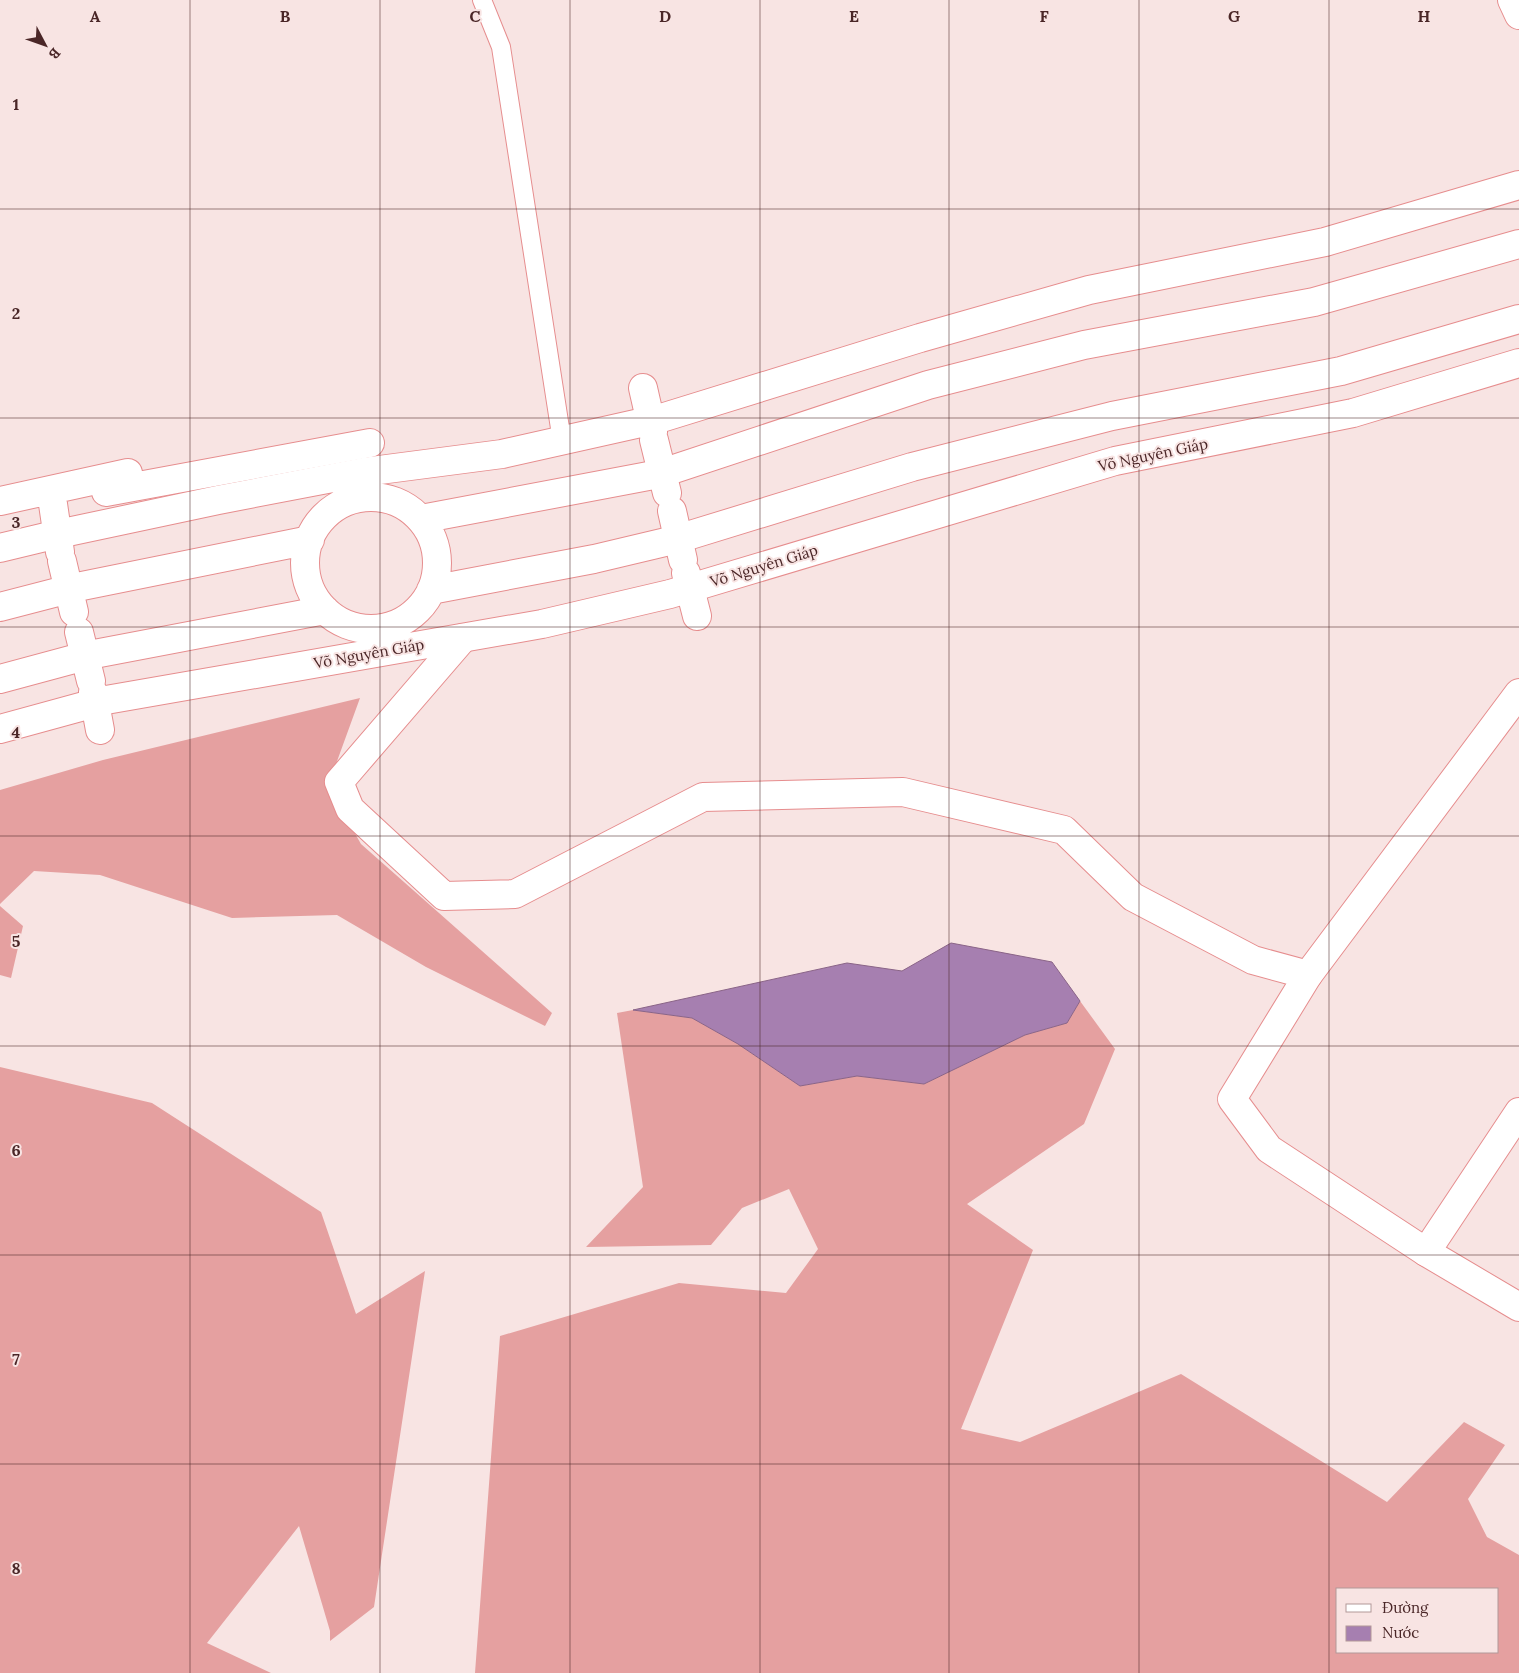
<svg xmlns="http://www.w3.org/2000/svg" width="1519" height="1673" viewBox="0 0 1519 1673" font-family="Lora,serif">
<rect width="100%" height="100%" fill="#f8e4e3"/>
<!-- forest -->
<path fill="#e5a0a0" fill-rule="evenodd" d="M360,698L328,786L361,844L552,1013L545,1026L426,967L337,915L232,918L100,875L34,871L0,904V790L103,760Z
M0,906L23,926L11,978L0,975Z
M1080,1001L1115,1049L1084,1124L967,1204L1033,1250L961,1429L1020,1442L1181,1374L1387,1502L1464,1422L1505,1445L1468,1499L1487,1537L1519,1555V1673H475L500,1336L679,1283L786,1293L818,1249L789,1189L742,1208L711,1245L586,1247L643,1187L617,1013L633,1010L692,1018L738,1044L800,1086L857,1076L924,1084L1025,1035L1067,1023ZM1338,1589H1498V1652H1338Z
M0,1067L152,1103L321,1212L356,1314L425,1271L374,1607L330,1641V1631L299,1526L207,1643L271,1673H0Z"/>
<!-- water -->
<path fill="#a67fb0" stroke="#8a6487" d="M951,943L1052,962L1080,1001L1067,1023L1025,1035L924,1084L857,1076L800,1086L738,1044L692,1018L633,1010L847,963L902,971Z"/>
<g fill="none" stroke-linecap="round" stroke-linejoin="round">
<defs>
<path id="lane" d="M482,0L501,47L562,441"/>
<path id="street" d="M1512,0L1519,15
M643,388L653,432
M654,440L667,493
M106,492L370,443
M0,501L128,473
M53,504L60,552
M672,511L683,560
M62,561L74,612
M686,573L697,616
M79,632L91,681
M463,638L339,782L350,809L444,896L515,894L703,797L903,792L1064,830L1133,897L1253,960L1308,975
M93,692L100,730
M1426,1252L1519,1112"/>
<path id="secondary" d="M1519,693L1308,975L1232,1099L1269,1149L1426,1252L1519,1307"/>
<path id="highway" d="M305 563a66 66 0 1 1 132 0a66 66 0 1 1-132 0Z
M421,519L659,474L928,385L1084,345L1314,302L1519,244
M0,548L58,534L218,500L364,472L502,454L658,419L920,338L1089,290L1325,242L1519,185
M431,590L594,559L674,540L912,467L1112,416L1341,371L1519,319
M0,607L77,587L310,540
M0,679L89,655L325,610
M0,729L106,700L542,624L670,594L1115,461L1353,413L1519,363"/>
</defs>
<!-- lane casing -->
<use href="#lane" stroke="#e68d8e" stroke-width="20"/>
<!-- street casing -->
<use href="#street" stroke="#e68d8e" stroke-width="30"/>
<!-- secondary casing -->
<use href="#secondary" stroke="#e68d8e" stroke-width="30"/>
<!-- highway casing -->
<use href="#highway" stroke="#e68d8e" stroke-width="30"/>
<!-- lane -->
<use href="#lane" stroke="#fff" stroke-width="18"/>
<!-- street -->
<use href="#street" stroke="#fff" stroke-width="28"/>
<!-- secondary -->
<use href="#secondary" stroke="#fff" stroke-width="28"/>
<!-- highway -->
<use href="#highway" stroke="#fff" stroke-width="28"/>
</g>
<!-- grid -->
<path fill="none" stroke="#4a2627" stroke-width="1" stroke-opacity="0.55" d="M190,0V1673M380,0V1673M570,0V1673M760,0V1673M949,0V1673M1139,0V1673M1329,0V1673M0,209H1519M0,418H1519M0,627H1519M0,836H1519M0,1046H1519M0,1255H1519M0,1464H1519"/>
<g text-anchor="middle" stroke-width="4" stroke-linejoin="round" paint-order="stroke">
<!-- street labels -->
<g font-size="15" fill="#4a2627" stroke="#f8e4e3">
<text transform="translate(1153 455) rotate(-12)" y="5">Võ Nguyên Giáp</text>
<text transform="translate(764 566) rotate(-17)" y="5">Võ Nguyên Giáp</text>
<text transform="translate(369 654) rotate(-10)" y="5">Võ Nguyên Giáp</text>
</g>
</g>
<g font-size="16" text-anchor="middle" font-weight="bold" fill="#4a2627" stroke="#f8e4e3" stroke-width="4" stroke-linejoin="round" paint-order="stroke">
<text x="95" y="22">A</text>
<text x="285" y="22">B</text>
<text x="475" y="22">C</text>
<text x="665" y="22">D</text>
<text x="854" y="22">E</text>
<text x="1044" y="22">F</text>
<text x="1234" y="22">G</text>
<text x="1424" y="22">H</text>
<text x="16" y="110">1</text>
<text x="16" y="319">2</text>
<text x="16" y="528">3</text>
<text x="16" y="738">4</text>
<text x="16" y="947">5</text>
<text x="16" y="1156">6</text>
<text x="16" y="1365">7</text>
<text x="16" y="1574">8</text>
</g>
<!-- legend -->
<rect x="1336" y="1588" width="162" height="65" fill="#f8e4e3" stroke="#b29898"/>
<rect x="1346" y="1604" width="25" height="8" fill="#ffffff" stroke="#b29898"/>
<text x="1382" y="1613" font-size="15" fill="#4a2627">Đường</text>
<rect x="1346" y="1626" width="25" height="15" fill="#a67fb0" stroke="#b29898"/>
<text x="1382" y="1638" font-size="15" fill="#4a2627">Nước</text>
<!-- north arrow -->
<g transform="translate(45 45) rotate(131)" stroke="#f8e4e3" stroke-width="4" paint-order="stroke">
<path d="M0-4L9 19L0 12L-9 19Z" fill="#4a2627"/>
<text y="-8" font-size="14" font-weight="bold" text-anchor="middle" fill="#4a2627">B</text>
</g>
</svg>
